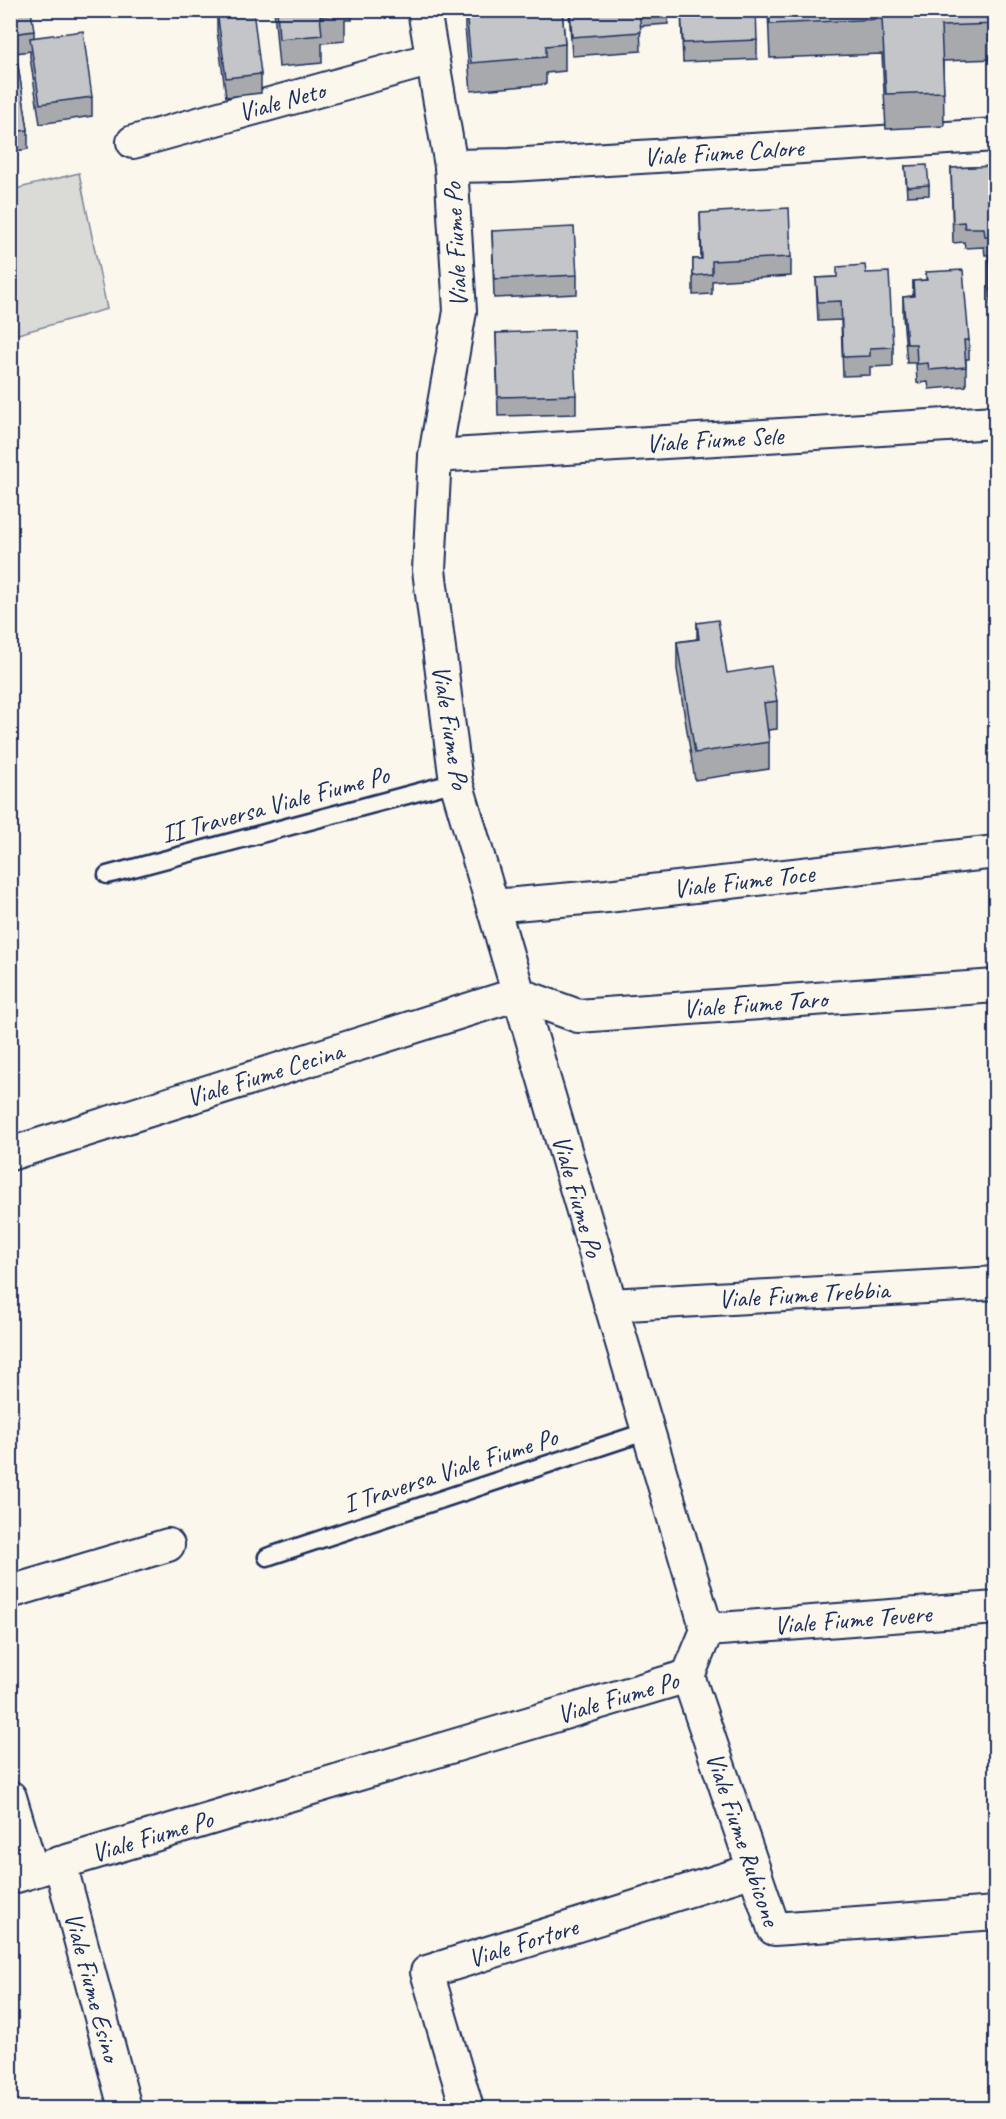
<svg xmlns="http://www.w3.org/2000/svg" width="1006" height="2119" viewBox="0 0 1006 2119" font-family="Caveat,sans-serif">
<rect width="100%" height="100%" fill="#fbf7ec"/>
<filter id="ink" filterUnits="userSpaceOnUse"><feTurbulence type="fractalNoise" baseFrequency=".0167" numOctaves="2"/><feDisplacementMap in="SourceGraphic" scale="12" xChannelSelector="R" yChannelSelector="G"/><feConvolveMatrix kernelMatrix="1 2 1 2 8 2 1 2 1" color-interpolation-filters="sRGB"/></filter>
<g filter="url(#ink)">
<!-- green -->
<path fill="#dadad7" stroke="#7a849a" stroke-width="1.5" d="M79,173L107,309L11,336V190Z"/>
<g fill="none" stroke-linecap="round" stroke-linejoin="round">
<defs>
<path id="lane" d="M107,875L456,782
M267,1557L648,1431"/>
<g id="street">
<path id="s1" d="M133,142L432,59"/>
<path id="s2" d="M451,166L510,165L996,135"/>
<path id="s3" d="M435,456L996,422"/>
<path id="s4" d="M493,906L607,896L996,852"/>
<path id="s5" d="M10,1154L518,994L578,1016L996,986"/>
<path id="s6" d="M610,1305L996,1283"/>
<path d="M10,1592L168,1545"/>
<path id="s7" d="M707,1630L996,1608"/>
<path id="s8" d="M688,1676L774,1929L996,1913"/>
<path d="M10,1797L32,1871"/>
<path id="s9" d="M60,1863L125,2108"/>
<path id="s10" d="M10,1878L688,1676L707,1630L456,782L429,570L435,456L460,311L451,166L424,10"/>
<path id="s11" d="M467,2108L427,1972L754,1870"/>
</g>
</defs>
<!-- lane casing -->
<use href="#lane" stroke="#1b2f5e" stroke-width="21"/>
<!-- street casing -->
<use href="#street" stroke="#1b2f5e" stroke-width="36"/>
<!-- lane -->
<use href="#lane" stroke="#fbf7ec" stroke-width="16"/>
<!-- street -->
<use href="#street" stroke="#fbf7ec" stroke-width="32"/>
</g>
<!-- wall -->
<path fill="#a8a9ad" stroke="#1b2f5e" stroke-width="1.5" d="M10,10L34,31V37L92,97V116L40,124L30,57V51L16,53L28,130V149L10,152Z
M274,10H352V20H345V41L322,43V63L279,67Z
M465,10H562L565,44V71L546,73V84L471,91L465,27Z
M569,10H668V24L640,26L641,51L572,56Z
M681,10L757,40V59L683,62Z
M768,10H996V59L943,61L944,126L886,129L882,54L770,58Z
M217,11L261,74V93L226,97L217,31Z
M905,166L929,185V195L907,196Z
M996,166V255H985L984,247L965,248L964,242L953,243L951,168Z
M700,213L791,257V276L712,281V294L693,295V259H701Z
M492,231L577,275V294L494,298Z
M996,255V378H995L989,283V256Z
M926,272L969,340V359H966V386L929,389L928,382L917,383L916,363H907L903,316V297L913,296V281L926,280Z
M866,273L893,347V366L870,367V375L843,376L841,320L818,321L816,278L837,277Z
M496,333L576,395V414L498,416Z
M994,465H996V509L994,485Z
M697,623L727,673L777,701V729L768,730L769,742V769L695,780L677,669V642L697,639Z"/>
<!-- building -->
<path fill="#c3c5c9" stroke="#1b2f5e" stroke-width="1.5" d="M10,10H31L34,31L13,34L28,130L10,132Z
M225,10H253L261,74L226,78L217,11Z
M277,10H344L345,14L320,16L322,35L279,39Z
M466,10H562L565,44L546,46V57L471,63Z
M570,10H639L641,32L572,37Z
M681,10H756L757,40L683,43Z
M770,10H996V24L941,26L944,92L886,94L882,19L770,24Z
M83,31L92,97L40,104L30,38Z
M927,165L929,185L907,187L905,166Z
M996,166V236H985L984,228H965L964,222L953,223L951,168Z
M789,208L791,257L712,261V274L693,276V259H702L700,213Z
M574,227L577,275L494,279L492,231Z
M996,255V350H995L989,256Z
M865,265L866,273L889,272L893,347L870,348V356L843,357L841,301L818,302L816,278L837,277V267Z
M963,270L969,340H964L966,367L929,370L928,363L917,364L916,344H907L903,297L914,296L913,281L927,280L926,272Z
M573,330L576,395L498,397L496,333Z
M994,465H996V490Z
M718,620L727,673L771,666L777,701L764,703L769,742L695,753L677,642L699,639L697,623Z"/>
</g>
<g text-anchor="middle" stroke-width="4.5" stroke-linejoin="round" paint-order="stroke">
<!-- street labels -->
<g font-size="26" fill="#1b2f5e" stroke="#fbf7ec">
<text dy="9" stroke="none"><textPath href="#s1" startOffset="154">Viale Neto</textPath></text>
<text dy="9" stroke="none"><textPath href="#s2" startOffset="273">Viale Fiume Calore</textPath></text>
<text transform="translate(455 245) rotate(-93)" y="9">Viale Fiume Po</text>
<text dy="9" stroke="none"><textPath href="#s3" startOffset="280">Viale Fiume Sele</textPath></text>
<text transform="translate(451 727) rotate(81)" y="9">Viale Fiume Po</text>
<text transform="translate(275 804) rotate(-15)" y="9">II Traversa Viale Fiume Po</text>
<text dy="9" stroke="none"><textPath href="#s4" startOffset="252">Viale Fiume Toce</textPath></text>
<text dy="9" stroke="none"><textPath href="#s5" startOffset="774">Viale Fiume Taro</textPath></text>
<text dy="9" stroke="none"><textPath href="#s5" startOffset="267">Viale Fiume Cecina</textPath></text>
<text transform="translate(578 1196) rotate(74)" y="9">Viale Fiume Po</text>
<text dy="9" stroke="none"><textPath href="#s6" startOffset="194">Viale Fiume Trebbia</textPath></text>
<text transform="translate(450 1470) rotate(-18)" y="9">I Traversa Viale Fiume Po</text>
<text dy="9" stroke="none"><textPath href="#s7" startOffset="146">Viale Fiume Tevere</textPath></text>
<text dy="9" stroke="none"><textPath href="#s10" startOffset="634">Viale Fiume Po</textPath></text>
<text dy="9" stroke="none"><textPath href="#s8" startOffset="172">Viale Fiume Rubicone</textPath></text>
<text dy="9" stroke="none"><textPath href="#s10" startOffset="148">Viale Fiume Po</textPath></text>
<text dy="9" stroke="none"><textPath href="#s11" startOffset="242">Viale Fortore</textPath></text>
<text dy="9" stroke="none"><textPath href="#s9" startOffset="128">Viale Fiume Esino</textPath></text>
</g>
</g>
<!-- margin -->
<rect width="1006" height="2119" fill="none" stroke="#fbf7ec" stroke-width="36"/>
<rect x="18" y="18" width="970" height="2083" fill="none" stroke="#1b2f5e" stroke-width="2" filter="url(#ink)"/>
</svg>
